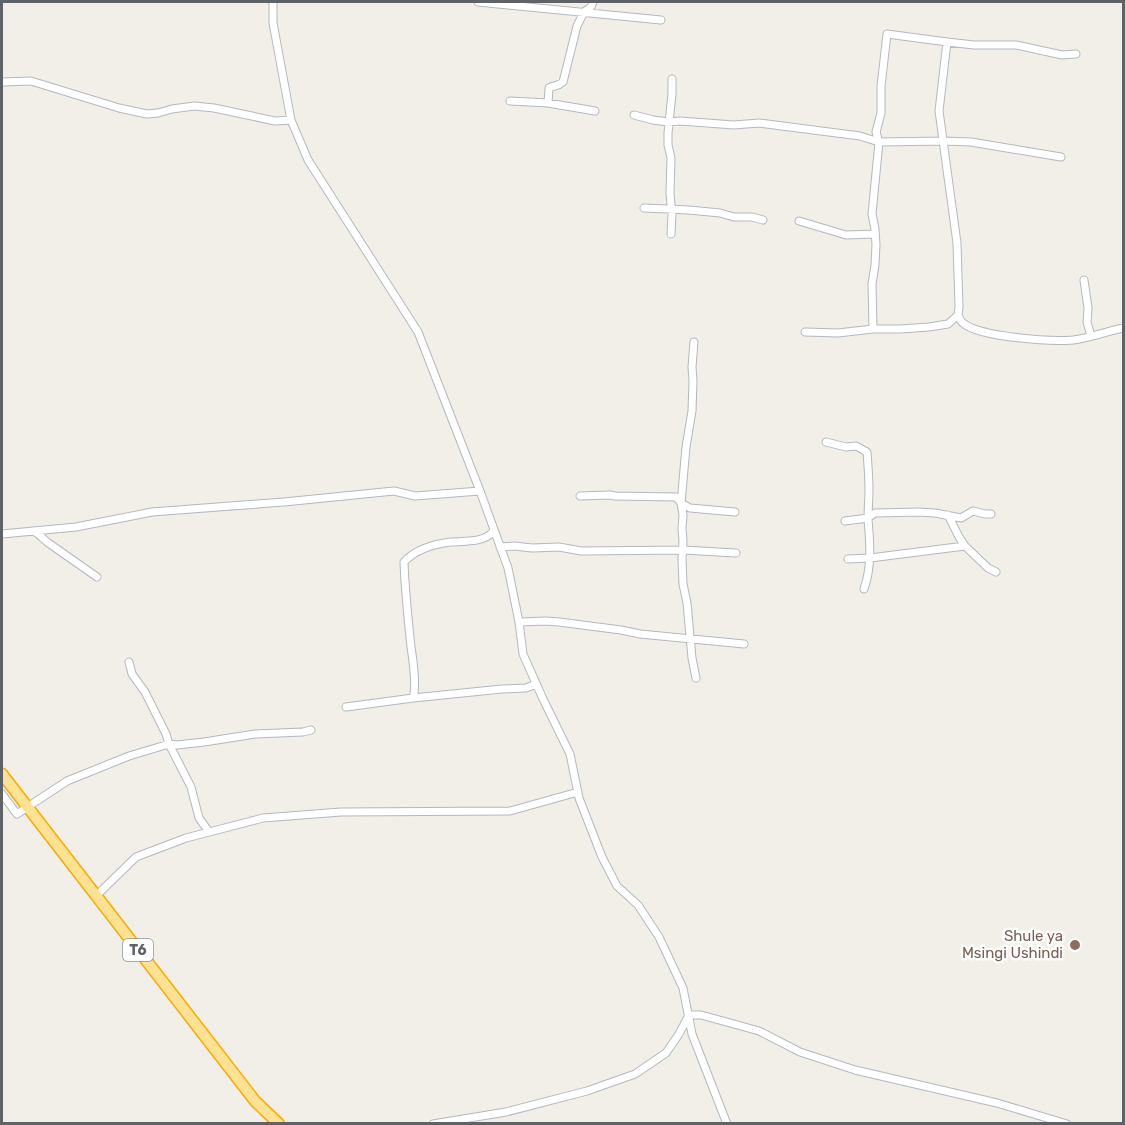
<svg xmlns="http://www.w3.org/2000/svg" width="1125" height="1125" viewBox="0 0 1125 1125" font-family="Rubik,sans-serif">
<rect width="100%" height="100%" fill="#f1efe8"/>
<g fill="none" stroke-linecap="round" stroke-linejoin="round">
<defs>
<path id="minor" d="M273,2V23L291,120L308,160L418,332L480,491L508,568L519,622L523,654L543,699L570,754L579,798L602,857L617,886L638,905L659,937L683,988L692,1034L727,1124
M478,2L661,20
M2,82L31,81L119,108L147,114L158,113L172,109L194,106L214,108L275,121L291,120
M510,101L548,103L595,111
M548,103L549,88C554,85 557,87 563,82L577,26L584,12L591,7L593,2
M634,115L653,120L668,122L680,121L734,125L759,123L860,136L879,142L943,141L971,142L1061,157
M644,208L689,210L720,213L734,217H752L763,220
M799,221L846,235L875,234
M671,234L672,215L670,194L671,158L668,145V133L672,94V79
M1084,280L1088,308L1087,322L1091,336
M958,315C959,317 961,322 963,323C979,337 1051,342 1073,340C1090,338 1107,331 1124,328
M873,329L872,284L875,265L876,245L875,229L872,214L879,142L876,132L881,113V86L887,34L947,42L974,45H1016L1062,55L1076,54
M805,332L838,333L873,329H900L929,327L948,324L958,315L959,307L957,243L939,111L947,42
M694,342L692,367L693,381L692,411L686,447L681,503L690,508L735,512
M826,442L846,447L856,446L867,452C868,465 869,477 869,490C869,499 868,509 868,519C870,542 872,567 864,589
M580,496L610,495L615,496L676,497L681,503L683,515L682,529L683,541L682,559L683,584L687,603L692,658L696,678
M845,521L868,518L875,513L919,512L935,513L961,518L973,511L985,514H991
M33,531L37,533L47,542L97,577
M2,534L76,527L152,512L284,502L394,491L415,496L480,491
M965,546L988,568L996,572
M500,547L514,546L532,548L559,547L581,551L683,550L736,553
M848,559L870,558L965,546L959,537L948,515
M519,622L546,621L559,622L621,630L640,634L744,644
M129,662L132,674L145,692L166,734L169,744L191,787L199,818L207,829
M413,698L502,689L526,688L536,684
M346,707L413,698C417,685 413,660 411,647C408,619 405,590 404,562C415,550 434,544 451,542C465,541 486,543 494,530
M2,794L17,814L67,781L129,756L169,744L177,745L204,742L255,734L303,732L311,730
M96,896L136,857L186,838L263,818L341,812L510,811L578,792
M433,1124L506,1112L587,1091L635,1074L666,1053L679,1034L689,1015H701L759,1031L800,1052L855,1070L997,1103L1067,1124"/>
<path id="highway" d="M2,774L255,1101L279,1124"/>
</defs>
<!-- minor casing -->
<use href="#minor" stroke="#b5b8bc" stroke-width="9"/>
<!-- highway casing -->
<use href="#highway" stroke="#f9ab00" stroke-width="13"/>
<!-- minor -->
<use href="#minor" stroke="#fff" stroke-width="7"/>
<!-- highway -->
<use href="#highway" stroke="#fde293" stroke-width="10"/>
</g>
<!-- markers -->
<circle fill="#8d6e63" stroke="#fff" stroke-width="2" cx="1075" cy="945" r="6"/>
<g text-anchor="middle" stroke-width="5" stroke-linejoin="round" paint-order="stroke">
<!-- shield labels -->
<rect fill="#fff" stroke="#8f9295" stroke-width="1.5" x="123" y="939" width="30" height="22" rx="4.5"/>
<g font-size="14" font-weight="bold" fill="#5f6368">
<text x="138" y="955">T6</text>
</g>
<!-- education labels -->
<g font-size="15" fill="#785e54" stroke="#fff" text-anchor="end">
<text x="1063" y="941">Shule ya<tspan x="1063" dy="17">Msingi Ushindi</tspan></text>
</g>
</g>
<!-- border -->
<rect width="1125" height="1125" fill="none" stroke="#5f6368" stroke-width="6"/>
</svg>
